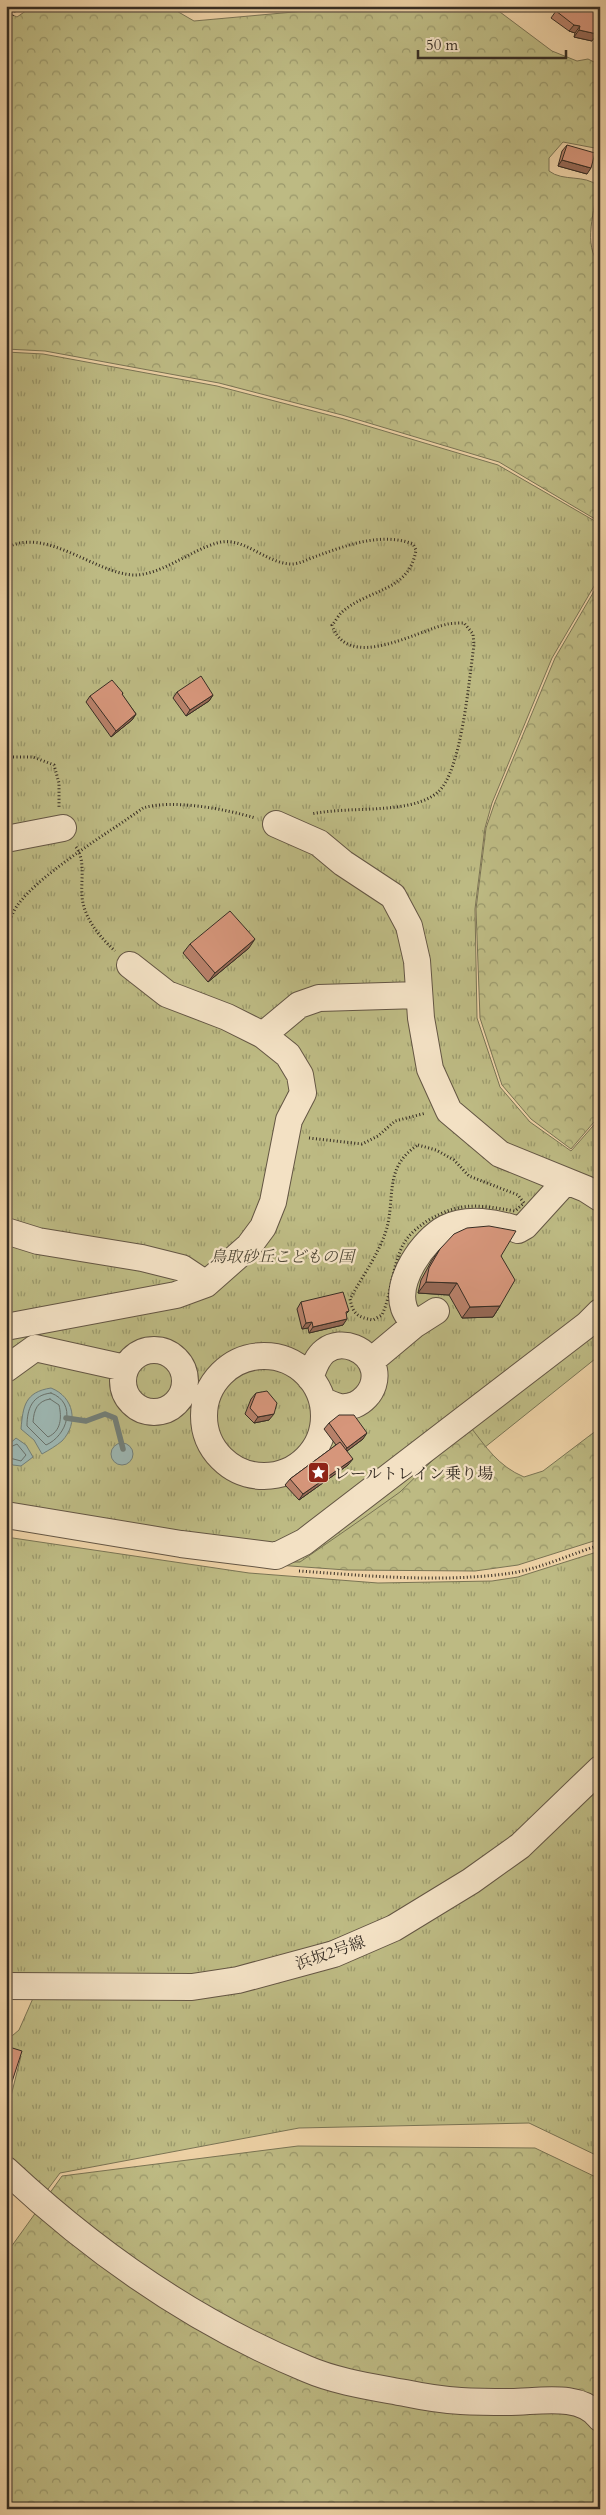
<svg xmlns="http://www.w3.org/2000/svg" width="606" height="2515" viewBox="0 0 606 2515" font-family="Cardo,'Noto Serif JP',serif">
<defs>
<pattern id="grass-tufts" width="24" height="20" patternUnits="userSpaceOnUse" patternTransform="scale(1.25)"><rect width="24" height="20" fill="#bdba83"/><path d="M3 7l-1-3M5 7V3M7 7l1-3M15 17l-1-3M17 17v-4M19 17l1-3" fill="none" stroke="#9a986b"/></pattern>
<pattern id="forest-crowns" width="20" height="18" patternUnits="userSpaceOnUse" patternTransform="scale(1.25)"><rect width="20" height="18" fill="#bdba83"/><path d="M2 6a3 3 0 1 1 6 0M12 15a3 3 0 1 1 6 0" fill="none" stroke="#9a986b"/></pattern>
</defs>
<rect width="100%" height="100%" fill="#edd1a5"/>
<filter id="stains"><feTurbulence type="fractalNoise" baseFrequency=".004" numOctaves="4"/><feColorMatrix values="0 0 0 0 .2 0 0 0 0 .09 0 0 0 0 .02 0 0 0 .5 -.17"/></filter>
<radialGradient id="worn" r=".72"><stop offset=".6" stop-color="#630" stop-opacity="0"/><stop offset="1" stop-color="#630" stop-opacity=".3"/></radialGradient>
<!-- grass -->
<path fill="url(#grass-tufts)" stroke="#7a7454" d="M6,352L43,354L217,386L344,419L498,465L600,524V576L552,658L492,803L485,828L475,909L477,1018L500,1087L530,1122L571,1151L600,1118V1355L429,1492L333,1563L280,1562L6,1521Z
M6,1537L249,1573L378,1583L492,1581L518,1577L600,1551V1753L563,1790L494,1851L410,1906L359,1930L293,1955L264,1963L186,1976L6,1975Z
M600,1783V2157L529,2123L299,2128L60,2173L42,2197L6,2163V2116L21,2056L6,2052V2041L19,2030L34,1996L347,1959Z"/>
<!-- forest -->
<path fill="url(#forest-crowns)" stroke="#7a7454" d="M33,6H168L194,21L360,6H492L552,51L577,61L588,59L600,65V149L563,142L549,158V171C563,182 585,174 598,186C595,208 582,247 600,264V522L499,462L342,415L219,383L45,351L6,349V12L17,17Z
M600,581V1115L571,1149L531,1119L502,1085L480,1018L476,909L486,828L495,802L555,658Z
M469,1425C486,1447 498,1466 524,1477L543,1471L597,1430L600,1426V1539L518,1565L475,1571L346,1570L277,1565V1562H300L362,1519L400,1492Z
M298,2146L535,2148L600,2179V2509H6V2254L62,2176Z"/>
<!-- water -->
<path fill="#9cb5b0" stroke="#737f78" d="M51,1388C74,1397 79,1423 62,1441C56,1446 49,1450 42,1454L34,1440L21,1429C23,1406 25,1392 51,1388Z
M16,1438L26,1445L33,1457L21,1466L13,1465L6,1459V1447Z
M111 1454a11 11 0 1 1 22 0a11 11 0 1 1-22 0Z"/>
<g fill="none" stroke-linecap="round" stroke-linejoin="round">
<!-- shore -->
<path stroke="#69716a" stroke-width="1" d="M51,1393C78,1403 67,1436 46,1445L27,1426C27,1409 32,1395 51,1393Z
M50,1399L59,1405C62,1418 61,1431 48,1437L33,1422C34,1410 37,1401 50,1399Z
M6,1449L17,1444L26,1455L21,1461L6,1457"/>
<!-- stream -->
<path stroke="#737f78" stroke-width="5.5" d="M66,1418L86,1421L105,1414L115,1418L123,1449"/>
<defs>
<path id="minor" d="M276,824L319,843L343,863L393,896L409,926L417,961L421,1018L430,1069L449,1111L500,1154L586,1189L600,1198
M6,839L63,828
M263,1035L299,1005L319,998L419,995
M6,1231L38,1241L142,1258L182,1268L206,1284
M414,1325C411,1320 406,1314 404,1308C395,1281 423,1240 446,1228C467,1217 497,1222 518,1230L525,1226L566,1181
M11,1326L176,1295L206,1284L249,1246L263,1227L273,1202L289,1120L303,1093L300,1075L288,1055L263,1035L227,1017L167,994L130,965
M123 1381a31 31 0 1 1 62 0a31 31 0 1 1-62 0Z
M204 1416a60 60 0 1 1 120 0a60 60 0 1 1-120 0Z
M371,1361L414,1325L436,1311
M6,1369L35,1348L125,1368
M310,1378C314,1368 316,1358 325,1351C342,1338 369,1349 374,1370C378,1390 360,1409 340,1407C334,1406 328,1403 322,1400
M6,1515L181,1544L276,1556L304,1542L588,1324L600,1312
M6,1986L192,1987L238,1980L334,1954L394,1928L471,1881L520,1846L600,1769
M6,2170C94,2252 195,2323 307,2369C337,2382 373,2387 405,2393C424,2397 443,2400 461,2401C478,2402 494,2402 511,2402C537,2402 581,2392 600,2418"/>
</defs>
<!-- minor casing -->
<use href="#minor" stroke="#645644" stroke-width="28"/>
<!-- path -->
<path stroke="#362d24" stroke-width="3" stroke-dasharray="1 2.5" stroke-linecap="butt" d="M6,28L17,6
M6,548C45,526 95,573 133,575C160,576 191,550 217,543C243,535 266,564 292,564C300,564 310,558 317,556C347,545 382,532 413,544L416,550C409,593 368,588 341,613C338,616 335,622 332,625C348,673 418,630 448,624C453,623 459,623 464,623L473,634L474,645C469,678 462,771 438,792C429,800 415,804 403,806C373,811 342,808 311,814
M6,757H33L54,765L59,783V807
M76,847C87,862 79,886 83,903C87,922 101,938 115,951
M6,969C10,951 5,930 13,913C28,880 112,831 143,808C172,799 226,809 255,818
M309,1138L362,1144L378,1136L395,1121L426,1113
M418,1145L436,1150L454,1160L469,1176L518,1195L524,1203L515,1211C479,1205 460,1201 427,1221C418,1227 408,1235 403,1245C392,1266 392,1293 382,1315L373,1320C357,1317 353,1314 350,1299C362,1277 378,1255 386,1231C396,1198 383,1167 418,1145Z
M299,1571C369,1576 443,1583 512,1573C539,1569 574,1553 600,1545"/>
<!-- minor -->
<use href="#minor" stroke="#f3e1c4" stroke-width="26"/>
</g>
<!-- wall -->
<path fill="#b8816a" stroke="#362d24" d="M544,6H600L597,34L592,41L574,37L575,33L569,31L551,18L556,11Z
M567,145L587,174L558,166L562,151Z
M177,692L213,695L209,701L186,716L173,698Z
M123,693L122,695L136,714L132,720L111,737L86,702L90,696Z
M190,944L249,948L208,982L183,953Z
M440,1249L501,1256L500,1306L493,1317L462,1318L449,1295L418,1293L421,1280L432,1260Z
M301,1302L349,1311L346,1314L343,1325L309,1333L308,1328L302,1329L297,1309Z
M256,1393L269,1420L254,1423L245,1414L251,1399Z
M329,1423L363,1439L347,1451L348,1465L299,1500L285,1485L290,1479L336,1445L324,1429Z"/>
<!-- shaded-wall -->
<path fill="#966956" stroke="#362d24" d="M544,6H560L556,11Z
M574,25L580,26L575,33L569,31Z
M579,30L597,34L592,41L574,37Z
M562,160L591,168L587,174L558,166Z
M213,695L209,701L186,716L190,710Z
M136,714L132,720L111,737L116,731Z
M255,939L249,948L208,982L215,973Z
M426,1282L457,1283L449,1295L418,1293Z
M500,1306L493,1317L462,1318L470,1307Z
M347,1319L343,1325L309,1333L313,1327Z
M312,1322L308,1328L302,1329L306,1323Z
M274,1414L269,1420L254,1423L258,1417Z
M367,1433L363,1439L343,1454L347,1448Z
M353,1459L348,1465L299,1500L303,1494Z"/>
<!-- building -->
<path fill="#d6967b" stroke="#362d24" d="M560,6H600V21L597,34L579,30L580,26L574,25L556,11Z
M567,145L595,153L591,168L562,160Z
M201,676L213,695L190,710L177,692Z
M112,680L123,693L122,694L136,714L116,731L90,696Z
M230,911L255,939L215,973L190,944Z
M489,1226L516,1231L501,1256L515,1280L500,1306L470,1307L457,1283L426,1282L429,1268L440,1249L454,1234L467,1228Z
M343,1292L349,1311L346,1312L347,1319L313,1327L312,1322L306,1323L301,1302Z
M267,1391L277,1403L274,1414L258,1417L250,1408L256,1393Z
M339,1415H354L367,1433L347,1448L329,1423Z
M340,1442L353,1459L303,1494L290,1479Z
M6,2046L22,2051L6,2100Z"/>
<!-- icons -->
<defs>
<symbol id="sight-square" viewBox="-11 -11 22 22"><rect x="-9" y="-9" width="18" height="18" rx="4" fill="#8f2418" stroke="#f3e1c4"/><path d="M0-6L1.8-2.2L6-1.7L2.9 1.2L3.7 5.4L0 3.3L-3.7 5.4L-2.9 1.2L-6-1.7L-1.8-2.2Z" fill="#fff"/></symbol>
</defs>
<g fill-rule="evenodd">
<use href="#sight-square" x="306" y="1460" width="25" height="25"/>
</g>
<g text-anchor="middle" stroke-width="4.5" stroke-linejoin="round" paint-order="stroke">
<!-- park labels -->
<g font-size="16" font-style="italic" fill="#514937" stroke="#f3e1c4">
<text x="282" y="1262">鳥取砂丘こどもの国</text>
</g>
<!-- poi labels -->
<g font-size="16" fill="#362d24" stroke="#f3e1c4" text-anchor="start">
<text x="334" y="1479">レールトレイン乗り場</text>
</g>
<!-- street labels -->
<g font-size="16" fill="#362d24" stroke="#f3e1c4">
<text transform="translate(330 1952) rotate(-19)" y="6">浜坂2号線</text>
</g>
</g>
<!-- margin -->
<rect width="606" height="2515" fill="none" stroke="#edd1a5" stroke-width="25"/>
<rect x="8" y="8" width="591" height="2500" fill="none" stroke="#362d24" stroke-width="2.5"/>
<rect x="12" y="12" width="581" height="2490" fill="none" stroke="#362d24"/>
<!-- scale -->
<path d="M418 50v8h148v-8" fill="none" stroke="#362d24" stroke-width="2.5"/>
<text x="426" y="50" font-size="15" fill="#362d24" stroke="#f3e1c4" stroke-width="4" paint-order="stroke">50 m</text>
<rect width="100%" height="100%" filter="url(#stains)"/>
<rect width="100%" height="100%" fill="url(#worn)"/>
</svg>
